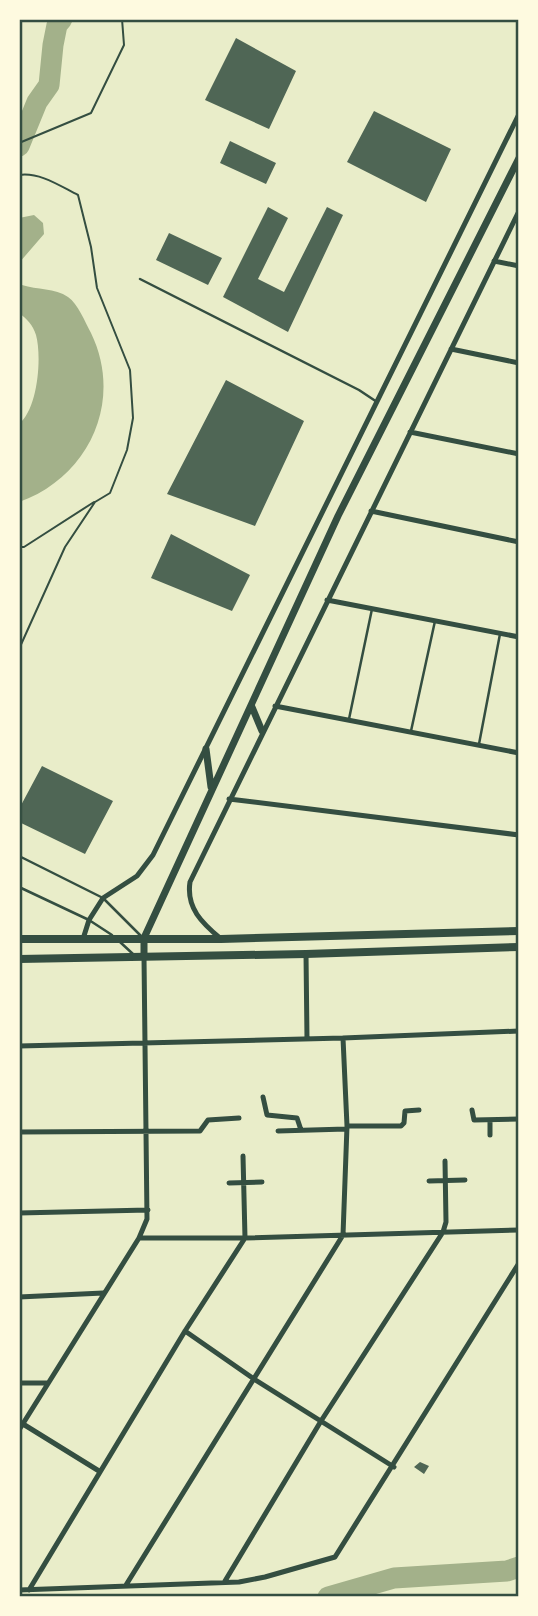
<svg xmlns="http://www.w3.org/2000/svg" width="538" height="1616" viewBox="0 0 538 1616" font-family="Mulish,sans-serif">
<rect width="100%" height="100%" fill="#e9edc9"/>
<!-- water -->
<path fill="#a3b18a" d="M34,215L43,223L44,234L19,263V218Z
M19,280L22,285C37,290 55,288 68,297C78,304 85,322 91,333C124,401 89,477 19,502V424C38,409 42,357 36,335C33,325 27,319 19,313Z"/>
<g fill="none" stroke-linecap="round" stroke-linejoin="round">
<!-- river -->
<path stroke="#a3b18a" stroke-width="21" d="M19,146L37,102L49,85L53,45L57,25L62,19
M328,1597L394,1578L507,1571L519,1567"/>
</g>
<!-- building -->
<path fill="#4f6655" d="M236,38L296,71L269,129L205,100Z
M374,111L451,149L426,202L347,162Z
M230,141L276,163L266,184L220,163Z
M268,207L288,218L258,279L284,292L327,207L343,215L288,332L223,297Z
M169,233L222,258L208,285L156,260Z
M226,380L304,421L255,526L167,494Z
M171,534L250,575L232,611L151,578Z
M42,766L113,801L85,854L19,822V809Z
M420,1462L429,1466L424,1474L414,1467Z"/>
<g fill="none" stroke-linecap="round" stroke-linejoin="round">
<!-- path -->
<path stroke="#344e41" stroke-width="2" d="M19,143L91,113L124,45L122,19
M19,175C40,172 60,186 78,195L91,247L97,288L130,370L133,418L127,450L110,493L95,502L65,547L19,649
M19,547H24L94,502"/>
<!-- service -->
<path stroke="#344e41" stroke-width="2.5" d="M140,279L359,390L377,402
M349,719L372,609
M411,731L435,621
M479,744L500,634
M19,856L103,898L141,936
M19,887L89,920L112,935
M120,942L133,954"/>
<!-- minor -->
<path stroke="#344e41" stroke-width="5" d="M494,261L519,266
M451,349L519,363
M410,432L519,454
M371,511L519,542
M327,600L519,637
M275,706L519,753
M229,799L519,835
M83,939L89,920L103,898L137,876L153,855L519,114
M221,939C202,923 186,908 190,882L519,211
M306,954L307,1039
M19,1046L343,1038L519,1031
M263,1097L267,1115L297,1118L301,1130
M472,1110L474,1120L519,1119
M490,1120V1135
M347,1126H401L404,1123L405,1111L419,1110
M278,1131L346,1129
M19,1132L200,1131L208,1120L239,1118
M429,1181L465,1180
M229,1183L262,1182
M19,1213L148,1210
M139,1238H245L519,1230
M19,1297L103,1293
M185,1331L254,1379L394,1467
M19,1383H48
M23,1424L99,1471
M19,1430L139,1238L147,1219L144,957
M225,1581L321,1421L443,1232L446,1222L445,1161
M126,1585L343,1235L347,1126L343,1038
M19,1590L239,1582L265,1577L335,1557L519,1263
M29,1590L185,1331L245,1238L243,1156"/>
<!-- tertiary -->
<path stroke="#344e41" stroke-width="7" d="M252,707L262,731
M206,749L211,787
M144,957V938L338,516L519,158"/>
<!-- secondary -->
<path stroke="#344e41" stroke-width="8" d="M19,939H221L519,931
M19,959L306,954L519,947"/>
</g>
<!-- border -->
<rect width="538" height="1616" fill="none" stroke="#fefae0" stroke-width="42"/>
<rect x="21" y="21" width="496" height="1574" fill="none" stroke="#344e41" stroke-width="2.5"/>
</svg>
